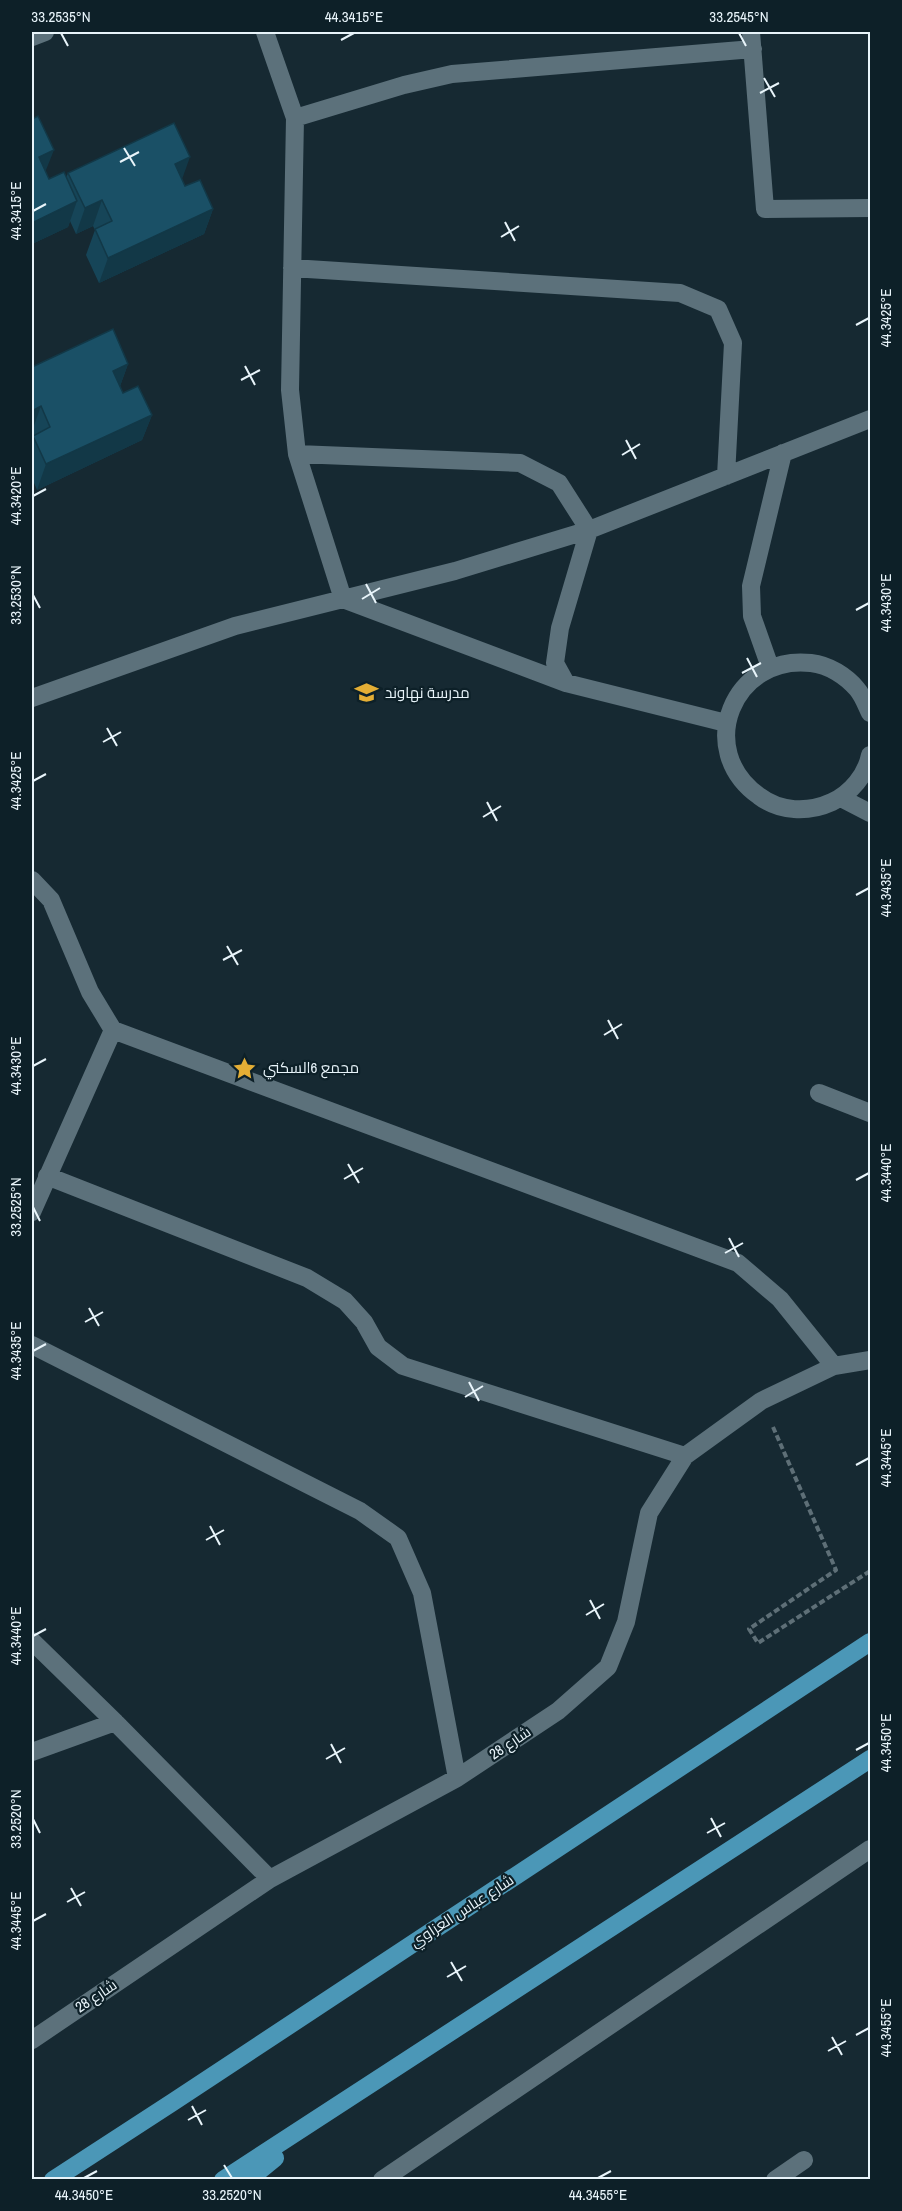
<svg xmlns="http://www.w3.org/2000/svg" width="902" height="2211" viewBox="0 0 902 2211" font-family="'Archivo Narrow',Cairo,sans-serif">
<rect width="100%" height="100%" fill="#162932"/>
<g fill="none" stroke-linecap="round" stroke-linejoin="round">
<!-- path -->
<path stroke="#5e6f77" stroke-width="4" stroke-dasharray="6 3" stroke-linecap="butt" d="M773,1427L836,1570L749,1629L758,1643L870,1571"/>
<!-- minor -->
<path stroke="#5c717b" stroke-width="18" d="M265,32L295,118L290,390L297,454L343,599L566,683
M751,32L765,209L870,208
M32,37L45,32
M295,118L404,85L452,74L753,49
M292,268L680,293L718,309L733,343L726,476
M297,454L520,463L559,483L589,530L560,628L555,663L566,683L726,723
M770,667L752,616L751,586L783,453
M32,698L235,626L455,571L589,530L870,419
M870,713C866,705 863,696 857,689C846,676 829,665 811,663C733,654 694,750 759,796C780,812 808,813 832,802C851,793 866,775 870,755
M841,798L870,813
M32,880L51,900L90,992L113,1030L738,1263L780,1299L834,1366
M819,1093L870,1113
M47,1176L307,1278L345,1301L364,1322L378,1347L403,1366L685,1456
M32,1212L113,1030
M32,1345L360,1511L398,1538L422,1593L457,1778
M32,1641L115,1722L270,1879
M32,1752L115,1722
M32,2040L270,1879L457,1778L558,1711L608,1667L626,1622L649,1513L685,1456L761,1401L834,1366L870,1360
M382,2180L870,1849
M775,2180L804,2160"/>
<!-- major -->
<path stroke="#4b97b7" stroke-width="18" d="M53,2180L173,2102L870,1642
M223,2180L870,1759
M248,2180L275,2158"/>
</g>
<!-- wall -->
<path fill="#164558" d="M32,119L46,172L49,179L66,178L68,173L182,179L185,186L213,209L204,234L99,283L86,255L95,230L93,226L76,234L70,221L68,227L32,244Z
M128,364L120,386L123,393L152,415L142,440L37,490L32,478V440L33,436L32,432V367Z"/>
<!-- shaded-wall -->
<path fill="#123847" d="M54,150L44,175L39,157Z
M190,157L181,182L175,164Z
M102,200L93,226L76,234L85,208Z
M77,201L68,227L32,244V223Z
M213,209L204,234L99,283L108,258Z
M128,364L119,389L113,371Z
M41,406L32,431V411Z
M152,415L142,440L37,490L46,464Z"/>
<!-- building -->
<path fill="#1a5066" stroke="#123847" stroke-width="1.5" d="M38,116L54,150L39,157L49,179L64,172L77,201L32,223V119Z
M174,123L190,157L175,164L185,186L200,180L213,209L108,258L95,229L112,221L102,200L85,208L68,173Z
M113,329L128,364L113,371L123,393L138,386L152,415L46,464L33,436L50,427L41,406L32,411V367Z"/>
<!-- ticks -->
<path fill="none" stroke="#e8f4fa" stroke-width="2" d="M61,33L68,46M739,33L746,46M341,40L354,33M764,78L775,97M760,93L779,83M124,148L135,166M120,162L139,152M33,211L46,204M505,222L515,241M501,237L519,226M856,325L869,318M245,366L255,385M241,380L260,370M626,440L636,459M622,455L640,444M33,496L46,489M366,584L376,603M33,595L40,608M362,599L380,588M856,610L869,603M747,658L757,677M742,673L761,663M107,728L117,746M103,742L121,732M33,781L46,774M487,802L497,821M483,817L501,806M856,895L869,888M227,946L238,965M223,960L242,950M608,1020L618,1039M604,1035L622,1024M33,1066L46,1059M348,1164L359,1183M344,1179L363,1168M856,1180L869,1173M33,1207L40,1221M729,1238L739,1257M725,1253L743,1243M89,1308L99,1326M85,1322L103,1312M33,1351L46,1344M469,1382L479,1401M465,1397L483,1386M856,1465L869,1458M210,1526L220,1545M206,1540L224,1530M590,1600L600,1619M586,1615L604,1604M33,1636L46,1629M331,1744L341,1763M856,1750L869,1743M326,1759L345,1748M711,1818L721,1837M33,1819L40,1833M707,1833L725,1823M71,1888L81,1906M67,1902L85,1892M33,1921L46,1914M451,1962L462,1981M447,1977L466,1966M856,2035L869,2028M832,2037L842,2055M828,2051L846,2041M192,2106L202,2125M188,2120L206,2110M224,2165L232,2178M84,2178L97,2171M598,2178L611,2171"/>
<!-- icons -->
<defs>
<symbol id="school-bare" viewBox="-9 -9 18 18"><path d="M0-5L7-2L0 1L-7-2ZM-4 1L0 2.5L4 1V4Q0 6-4 4Z" fill="#e4ae35" stroke="#0d2028" stroke-width="2.5" paint-order="stroke"/></symbol>
<symbol id="sight-bare" viewBox="-9 -9 18 18"><path d="M0-6L1.8-2.2L6-1.7L2.9 1.2L3.7 5.4L0 3.3L-3.7 5.4L-2.9 1.2L-6-1.7L-1.8-2.2Z" fill="#e4ae35" stroke="#0d2028" stroke-width="2.5" paint-order="stroke"/></symbol>
</defs>
<g fill-rule="evenodd">
<use href="#school-bare" x="350" y="676" width="33" height="33"/>
<use href="#sight-bare" x="228" y="1052" width="33" height="33"/>
</g>
<g text-anchor="middle" stroke-width="4.5" stroke-linejoin="round" paint-order="stroke">
<!-- poi labels -->
<g font-size="15" fill="#e8f4fa" stroke="#0d2028" text-anchor="start">
<text x="385" y="698">مدرسة نهاوند</text>
<text x="263" y="1073">مجمع 6السكني</text>
</g>
<!-- street labels -->
<g font-size="15" fill="#e8f4fa" stroke="#0d2028">
<text transform="translate(510 1743) rotate(-34)" y="5">شارع 28</text>
<text transform="translate(462 1911) rotate(-33)" y="5">شارع عباس العزاوي</text>
<text transform="translate(96 1996) rotate(-34)" y="5">شارع 28</text>
</g>
</g>
<!-- border -->
<rect width="902" height="2211" fill="none" stroke="#0d2028" stroke-width="66"/>
<rect x="33" y="33" width="836" height="2145" fill="none" stroke="#e8f4fa" stroke-width="2"/>
<g font-size="15" text-anchor="middle" fill="#e8f4fa">
<text x="61" y="22">33.2535°N</text>
<text x="354" y="22">44.3415°E</text>
<text x="739" y="22">33.2545°N</text>
<text transform="translate(16 211) rotate(-90)" y="5">44.3415°E</text>
<text transform="translate(886 318) rotate(-90)" y="5">44.3425°E</text>
<text transform="translate(16 496) rotate(-90)" y="5">44.3420°E</text>
<text transform="translate(16 595) rotate(-90)" y="5">33.2530°N</text>
<text transform="translate(886 603) rotate(-90)" y="5">44.3430°E</text>
<text transform="translate(16 781) rotate(-90)" y="5">44.3425°E</text>
<text transform="translate(886 888) rotate(-90)" y="5">44.3435°E</text>
<text transform="translate(16 1066) rotate(-90)" y="5">44.3430°E</text>
<text transform="translate(886 1173) rotate(-90)" y="5">44.3440°E</text>
<text transform="translate(16 1207) rotate(-90)" y="5">33.2525°N</text>
<text transform="translate(16 1351) rotate(-90)" y="5">44.3435°E</text>
<text transform="translate(886 1458) rotate(-90)" y="5">44.3445°E</text>
<text transform="translate(16 1636) rotate(-90)" y="5">44.3440°E</text>
<text transform="translate(886 1743) rotate(-90)" y="5">44.3450°E</text>
<text transform="translate(16 1819) rotate(-90)" y="5">33.2520°N</text>
<text transform="translate(16 1921) rotate(-90)" y="5">44.3445°E</text>
<text transform="translate(886 2028) rotate(-90)" y="5">44.3455°E</text>
<text x="84" y="2200">44.3450°E</text>
<text x="232" y="2200">33.2520°N</text>
<text x="598" y="2200">44.3455°E</text>
</g>
</svg>
